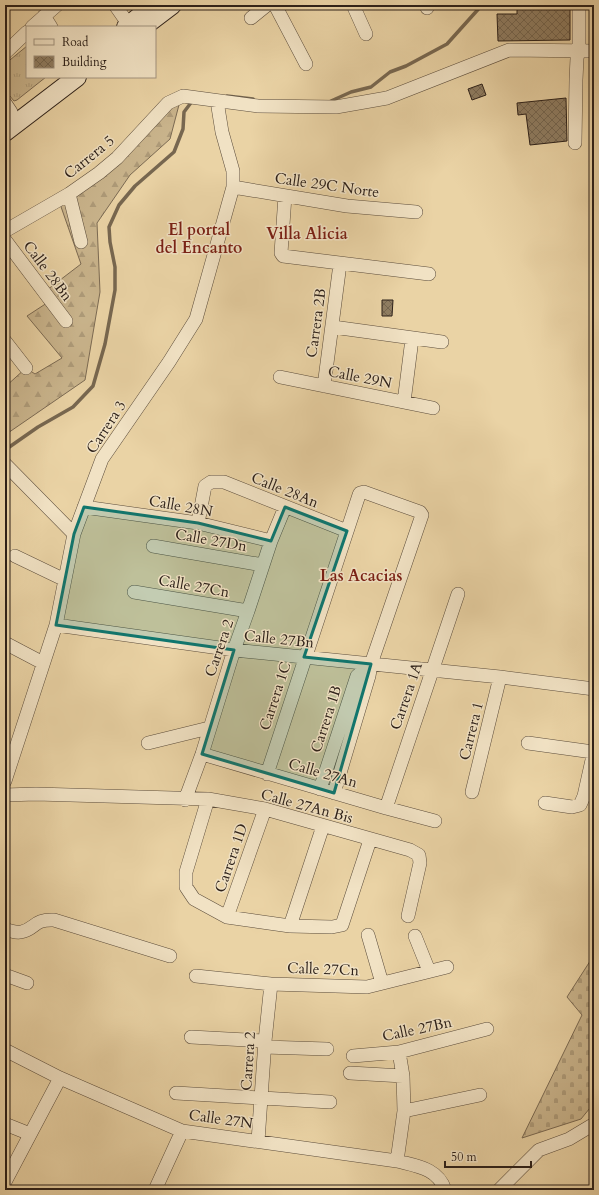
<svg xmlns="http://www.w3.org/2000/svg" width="599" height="1195" viewBox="0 0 599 1195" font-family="Cardo,serif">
<defs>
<pattern id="grass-tufts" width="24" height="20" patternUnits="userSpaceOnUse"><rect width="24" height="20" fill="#cab58d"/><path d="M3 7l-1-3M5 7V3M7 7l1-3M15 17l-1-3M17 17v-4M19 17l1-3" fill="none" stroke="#ae9b79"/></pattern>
<pattern id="forest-firs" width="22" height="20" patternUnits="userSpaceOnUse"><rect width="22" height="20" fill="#cab58d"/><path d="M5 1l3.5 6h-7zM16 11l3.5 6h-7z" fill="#ae9b79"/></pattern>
<pattern id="cemetery-stones" width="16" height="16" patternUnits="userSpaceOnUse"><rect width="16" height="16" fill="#cab58d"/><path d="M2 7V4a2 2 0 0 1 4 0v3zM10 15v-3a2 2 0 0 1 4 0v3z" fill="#ae9b79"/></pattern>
<pattern id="building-cross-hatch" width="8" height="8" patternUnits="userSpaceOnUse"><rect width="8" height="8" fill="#8f7d62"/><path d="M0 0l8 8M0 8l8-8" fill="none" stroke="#756650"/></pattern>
</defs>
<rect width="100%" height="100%" fill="#ead3a5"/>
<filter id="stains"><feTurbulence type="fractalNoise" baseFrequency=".005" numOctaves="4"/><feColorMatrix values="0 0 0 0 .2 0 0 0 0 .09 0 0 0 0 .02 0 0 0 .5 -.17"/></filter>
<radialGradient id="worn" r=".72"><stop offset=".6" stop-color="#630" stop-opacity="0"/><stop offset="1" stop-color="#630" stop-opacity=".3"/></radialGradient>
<!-- grass -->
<path fill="url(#grass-tufts)" stroke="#7b6a53" d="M27,46V77H46L17,100L14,101L5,90V64Z"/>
<!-- forest -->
<path fill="url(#forest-firs)" stroke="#7b6a53" d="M180,101L170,139L130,175L97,223L100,292L85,380L5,435V387L26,368L35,374L62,358L27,316L50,301L47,290L81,264L59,201L143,129Z"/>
<!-- cemetery -->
<path fill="url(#cemetery-stones)" stroke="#7b6a53" d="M594,955V1103L581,1119L522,1138L582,1015L567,997Z"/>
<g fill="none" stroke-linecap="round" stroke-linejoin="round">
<!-- stream -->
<path stroke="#776750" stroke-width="3.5" d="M227,96L253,99
M331,101L351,92L371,87L390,72L406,66L447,44L482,5
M5,450L38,427L73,407L93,386L105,344L115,290V267L110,242L109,227L119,205L135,186L174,152L183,129L184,112L193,100"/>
</g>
<!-- building -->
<path fill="url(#building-cross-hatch)" stroke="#2c2019" d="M517,5H570V40L498,41L497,14H517Z
M482,84L486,95L472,100L468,89Z
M566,98L567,141L530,145L526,114L518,115L517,103Z
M382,300H393L392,316H382Z"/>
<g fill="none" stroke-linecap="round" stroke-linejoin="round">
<defs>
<path id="minor" d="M115,5L129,25
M275,5L306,64
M353,5L366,34
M426,5L427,8
M44,16L51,27
M251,18L267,5
M32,27L57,5
M5,53L27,32
M5,103L11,112
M575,143L576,80L577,58L579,51V5
M233,187L347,206L416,212
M69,194L81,242
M285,196L281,253L283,256L429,274
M5,231L69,194L99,173L117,158L168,103L183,96L258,106L336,107L387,98L509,50L594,51
M5,240L66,321
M333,327L442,342
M5,341L26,368
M280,377L433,408
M324,386L340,264
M404,402L412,339
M5,464L74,534
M84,507L198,523L271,541
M198,523L205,486L211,482H224L347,531
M153,546L263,565
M15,556L65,580
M134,592L248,611
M56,625L234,650L500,677L594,689
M5,643L43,663
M148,743L209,728
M528,743L593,752
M202,754L386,808L435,821
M267,774L359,495L360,493L364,492L420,512L422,515L371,664L369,676L334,793
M5,781L56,625L74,534L102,459L169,362L196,319L233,187V171L222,132L217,101
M320,789L357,676L371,664
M472,792L500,677
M5,795L36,794L208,799L265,809L410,850L419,855L420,863L408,916
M208,799L186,872V887L194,899L227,917L290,926L332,927L342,925L370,840
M185,800L202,754L234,650L248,611L271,541L285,507
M545,803L572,807L580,805L584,796L594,751
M386,808L458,594
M227,917L265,809
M290,926L323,826
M5,929C10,931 16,933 21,932C36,929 33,919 54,920L170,956
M368,935L382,983
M415,936L429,971
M5,975L27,983
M196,976L271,984L367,987L447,967
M191,1037L265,1041
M264,1047L327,1049
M5,1050L60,1078L182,1131L397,1161C416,1166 438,1168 445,1190
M353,1056L399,1052L487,1029
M350,1073L403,1076
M176,1093L330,1102
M404,1111L480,1095
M5,1124L30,1134
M258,1141L265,1041L271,984
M397,1161L404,1111L403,1076L399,1052
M5,1182L60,1078
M155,1190L182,1131
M499,1190L539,1150L569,1139L594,1124"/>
<path id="secondary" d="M126,27L150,8
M143,27L172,5
M5,132L77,77"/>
</defs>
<!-- minor casing -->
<use href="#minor" stroke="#5c4d3c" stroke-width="14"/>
<!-- secondary casing -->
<use href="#secondary" stroke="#2c2019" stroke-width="20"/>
<!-- minor -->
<use href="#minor" stroke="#f1e2c4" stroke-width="13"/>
<!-- secondary -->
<use href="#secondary" stroke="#f1e2c4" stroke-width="18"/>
</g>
<!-- marked area -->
<path fill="#0f766e" fill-opacity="0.2" stroke="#0f766e" stroke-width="3" stroke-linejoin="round" d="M84,507L198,523L271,541L285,507L347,531L304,657L371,664L334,793L202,754L234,650L56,625L74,534Z"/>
<g text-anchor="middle" stroke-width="3" stroke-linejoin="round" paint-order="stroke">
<!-- street labels -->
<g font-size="15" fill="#2c2019" stroke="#f1e2c4">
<text transform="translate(89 157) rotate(-39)" y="5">Carrera 5</text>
<text transform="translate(327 185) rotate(8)" y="5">Calle 29C Norte</text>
<text transform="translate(48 271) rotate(53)" y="5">Calle 28Bn</text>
<text transform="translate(316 323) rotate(-82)" y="5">Carrera 2B</text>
<text transform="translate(360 377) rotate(11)" y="5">Calle 29N</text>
<text transform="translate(106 427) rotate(-57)" y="5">Carrera 3</text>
<text transform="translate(285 490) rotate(22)" y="5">Calle 28An</text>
<text transform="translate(181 506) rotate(10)" y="5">Calle 28N</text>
<text transform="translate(211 540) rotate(10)" y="5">Calle 27Dn</text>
<text transform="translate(194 586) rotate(10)" y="5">Calle 27Cn</text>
<text transform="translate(279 639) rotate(6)" y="5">Calle 27Bn</text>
<text transform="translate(219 648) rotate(-71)" y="5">Carrera 2</text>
<text transform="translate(275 696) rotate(-72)" y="5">Carrera 1C</text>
<text transform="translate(406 696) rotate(-71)" y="5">Carrera 1A</text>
<text transform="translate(326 719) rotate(-72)" y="5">Carrera 1B</text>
<text transform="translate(471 731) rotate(-76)" y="5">Carrera 1</text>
<text transform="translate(323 773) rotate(16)" y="5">Calle 27An</text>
<text transform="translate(307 806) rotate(15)" y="5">Calle 27An Bis</text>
<text transform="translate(231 858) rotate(-71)" y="5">Carrera 1D</text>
<text transform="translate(323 969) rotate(2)" y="5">Calle 27Cn</text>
<text transform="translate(417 1029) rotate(-12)" y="5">Calle 27Bn</text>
<text transform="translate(248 1061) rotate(-86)" y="5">Carrera 2</text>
<text transform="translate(221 1119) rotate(8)" y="5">Calle 27N</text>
</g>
<!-- neighbourhood labels -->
<g font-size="16" font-weight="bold" fill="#7a1f14" stroke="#f1e2c4">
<text x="199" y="235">El portal<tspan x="199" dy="18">del Encanto</tspan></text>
<text x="307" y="239">Villa Alicia</text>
<text x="361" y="581">Las Acacias</text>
</g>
</g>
<!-- margin -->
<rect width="599" height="1195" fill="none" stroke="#ead3a5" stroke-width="20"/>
<rect x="6" y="6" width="587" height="1183" fill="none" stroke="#2c2019" stroke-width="2"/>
<rect x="10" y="10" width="579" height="1175" fill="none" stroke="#2c2019"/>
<!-- legend -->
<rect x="26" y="26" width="130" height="52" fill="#f1e2c4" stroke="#a29480"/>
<rect x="34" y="39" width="20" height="6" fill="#f1e2c4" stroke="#a29480"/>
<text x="62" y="46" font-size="12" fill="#2c2019">Road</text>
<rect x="34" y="56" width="20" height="12" fill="url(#building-cross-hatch)" stroke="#a29480"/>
<text x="62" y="66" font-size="12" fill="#2c2019">Building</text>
<!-- scale -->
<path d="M445 1161v6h86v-6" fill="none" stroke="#2c2019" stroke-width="2"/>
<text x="451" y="1161" font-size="12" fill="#2c2019" stroke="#f1e2c4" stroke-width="3" paint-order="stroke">50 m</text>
<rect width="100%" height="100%" filter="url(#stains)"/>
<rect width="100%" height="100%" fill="url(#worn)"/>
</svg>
